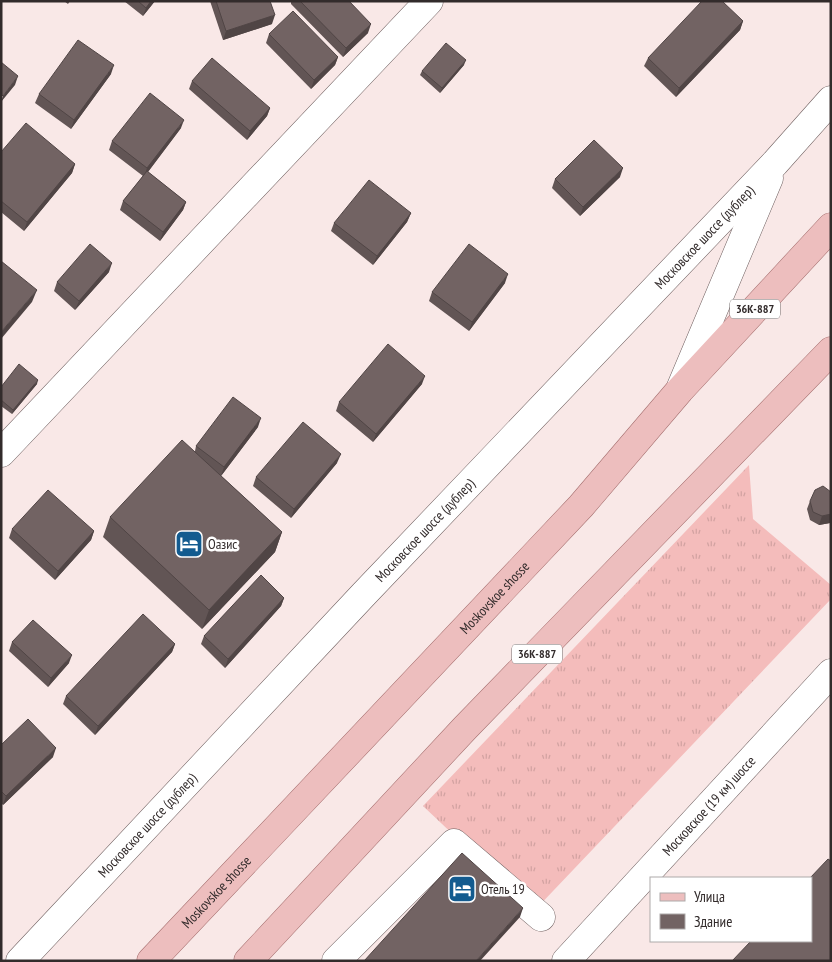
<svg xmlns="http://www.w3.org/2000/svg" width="832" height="962" viewBox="0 0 832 962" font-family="'PT Sans Narrow',sans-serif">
<defs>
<pattern id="grass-tufts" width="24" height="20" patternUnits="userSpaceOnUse" patternTransform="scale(1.25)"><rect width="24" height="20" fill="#f4bcbb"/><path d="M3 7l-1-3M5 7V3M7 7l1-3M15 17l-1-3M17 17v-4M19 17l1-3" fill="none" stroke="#d2a2a1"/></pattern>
</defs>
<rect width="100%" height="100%" fill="#f9e8e7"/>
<!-- grass -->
<path fill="url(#grass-tufts)" d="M749,465L753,519L831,585V599L534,911L423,806Z"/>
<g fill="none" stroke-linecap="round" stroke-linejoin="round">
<defs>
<g id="minor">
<path d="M681,387L769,178"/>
<path d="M1,453L429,1"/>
<path id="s1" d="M20,961L364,594L775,163L831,100"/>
<path d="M336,961L454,843L541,917"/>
<path id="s2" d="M566,961L831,673"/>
</g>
<g id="major">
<path id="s3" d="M151,961L581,506L680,390L831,227"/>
<path d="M248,961L465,728L831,351"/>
</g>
</defs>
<!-- minor casing -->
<use href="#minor" stroke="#6e5f5f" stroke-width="29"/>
<!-- major casing -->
<use href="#major" stroke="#a46e6e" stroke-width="29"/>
<!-- minor -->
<use href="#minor" stroke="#fff" stroke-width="28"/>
<!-- major -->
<use href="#major" stroke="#edbebe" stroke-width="28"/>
</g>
<!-- wall -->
<path fill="#625555" d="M64,1H70L68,4Z
M124,1H155L143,16Z
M210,1H270L272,24L223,40Z
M291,1H349L368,33L343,57L291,4Z
M743,21L740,30L676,97L644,66L648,58Z
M269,34L338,57L335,65L311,89L266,43Z
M464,65L440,93L420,75L422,71Z
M111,74L71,129L35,103L39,94Z
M192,81L270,108L267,116L247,140L189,89Z
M181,128L148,172L186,202L183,210L160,241L120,210L123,201L143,176L109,150L112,141Z
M1,152L75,164L72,173L24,231L1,212Z
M620,177L580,216L552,188L555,179Z
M411,213L407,222L373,265L331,231L334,223Z
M109,272L75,310L54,291L57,282Z
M505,283L469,331L429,301L432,292Z
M37,384L12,414L1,406V387Z
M422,384L373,442L336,411L339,402Z
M258,427L221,476L282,532L275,552L202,629L103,537L110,517L195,451L196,446Z
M337,463L291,518L253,486L256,477Z
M831,492V523H830L819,525L810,520L807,509L810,501Z
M12,529L94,531L91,540L55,580L9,538Z
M284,598L281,606L225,668L201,644L204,636Z
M12,642L69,663L48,687L9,651Z
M175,644L172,652L95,735L63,704L66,696Z
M1,745L53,757L3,805L1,803Z"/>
<!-- shaded-wall -->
<path fill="#504545" d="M151,1H155L143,16L146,8Z
M275,15L272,24L223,40L226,31Z
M743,21L740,30L676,97L679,88Z
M371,24L368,33L343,57L346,48Z
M338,57L335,65L311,89L314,80Z
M466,60L464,65L440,93L442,88Z
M114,65L111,74L71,129L74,120Z
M18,76L15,85L1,102L3,96Z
M270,108L267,116L247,140L250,131Z
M184,120L181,128L144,177L147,168Z
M75,164L72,173L24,231L27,222Z
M623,168L620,177L580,216L583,207Z
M186,202L183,210L160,241L163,232Z
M411,213L407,222L373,265L377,256Z
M112,263L109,272L75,310L79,301Z
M508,274L505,283L469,331L472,322Z
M37,290L32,302L1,339V332Z
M425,376L422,384L373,442L376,434Z
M38,380L37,384L12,414L13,410Z
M261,418L258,427L221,476L224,467Z
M341,454L337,463L291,518L294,509Z
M831,514L830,523L819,525L822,516Z
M94,531L91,540L55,580L58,571Z
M282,532L275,552L202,629L209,610Z
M284,598L281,606L225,668L228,659Z
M175,644L172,652L95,735L98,726Z
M72,655L69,663L48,687L51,678Z
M56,748L53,757L3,805L6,796Z
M523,908L520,917L480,961H476Z"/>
<!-- building -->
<path fill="#726363" stroke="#504545" d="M138,1H151L146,8Z
M216,1H270L275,15L226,31Z
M300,1H349L371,24L346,48Z
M702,1H722L743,21L679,88L648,58Z
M293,11L338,57L314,80L269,34Z
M78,40L114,65L74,120L39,94Z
M446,43L466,60L442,88L422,71Z
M212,58L270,108L250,131L192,81Z
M1,62L18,76L3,96L1,94Z
M150,93L184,120L147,168L112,141Z
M26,123L75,164L27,222L1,201V152Z
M594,140L623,168L583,207L555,179Z
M147,171L186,202L163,232L123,201Z
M369,180L411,213L377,256L334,223Z
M90,244L112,263L79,301L57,282Z
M469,244L508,274L472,322L432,292Z
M1,261L37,290L1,332Z
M388,344L425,376L376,434L339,402Z
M19,364L38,380L13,410L1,400V387Z
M233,397L261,418L224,467L196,446Z
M303,422L341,454L294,509L256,477Z
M182,440L282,532L209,610L110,517Z
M823,486L831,492V514L822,516L813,512L810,501L815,490Z
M48,490L94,531L58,571L12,529Z
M261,575L284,598L228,659L204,636Z
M143,614L175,644L98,726L66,696Z
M33,620L72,655L51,678L12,642Z
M28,719L56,748L6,796L1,791V745Z
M462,853L523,908L476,961H364Z
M828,859L831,861V961H732L751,941H811V878H810Z"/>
<!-- icons -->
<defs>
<symbol id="hotel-square" viewBox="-11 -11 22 22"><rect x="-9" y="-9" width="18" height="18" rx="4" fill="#135b8f" stroke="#fff"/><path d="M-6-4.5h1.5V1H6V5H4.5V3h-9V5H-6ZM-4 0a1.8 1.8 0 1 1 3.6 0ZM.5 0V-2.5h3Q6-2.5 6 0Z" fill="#fff"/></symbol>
</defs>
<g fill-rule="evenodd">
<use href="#hotel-square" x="173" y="528" width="32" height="32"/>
<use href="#hotel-square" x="446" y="873" width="32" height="32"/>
</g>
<g text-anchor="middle" stroke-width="5" stroke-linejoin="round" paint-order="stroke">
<!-- shield labels -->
<g fill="#fff" stroke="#706b6b" stroke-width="1">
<rect x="730" y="299.5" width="50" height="19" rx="4"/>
<rect x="512" y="644.5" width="50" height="19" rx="4"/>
</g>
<g font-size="12" font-weight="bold" fill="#322b2b">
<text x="755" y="313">36К-887</text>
<text x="537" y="658">36К-887</text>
</g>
<!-- street labels -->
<g font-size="14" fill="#322b2b" stroke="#fff">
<text dy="5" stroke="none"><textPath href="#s1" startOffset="996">Московское шоссе (дублер)</textPath></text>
<text dy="5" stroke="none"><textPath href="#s1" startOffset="591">Московское шоссе (дублер)</textPath></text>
<text dy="5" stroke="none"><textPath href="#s3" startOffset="500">Moskovskoe shosse</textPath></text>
<text dy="5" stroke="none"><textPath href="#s2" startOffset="211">Московское (19 км) шоссе</textPath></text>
<text dy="5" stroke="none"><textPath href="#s1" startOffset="186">Московское шоссе (дублер)</textPath></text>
<text dy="5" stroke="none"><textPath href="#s3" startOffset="95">Moskovskoe shosse</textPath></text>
</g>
<!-- poi labels -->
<g font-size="14" fill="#322b2b" stroke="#fff" text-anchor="start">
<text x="208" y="549">Оазис</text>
<text x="481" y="894">Отель 19</text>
</g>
</g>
<!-- border -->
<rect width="832" height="962" fill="none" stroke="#322b2b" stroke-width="5"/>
<!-- legend -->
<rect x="650" y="877" width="162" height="65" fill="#ffffff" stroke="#adaaaa"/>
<rect x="660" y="893" width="25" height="8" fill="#edbebe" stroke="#adaaaa"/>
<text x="694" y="902" font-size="15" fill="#322b2b">Улица</text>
<rect x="660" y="914" width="25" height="15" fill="#726363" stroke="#adaaaa"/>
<text x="694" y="927" font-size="15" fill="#322b2b">Здание</text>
</svg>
